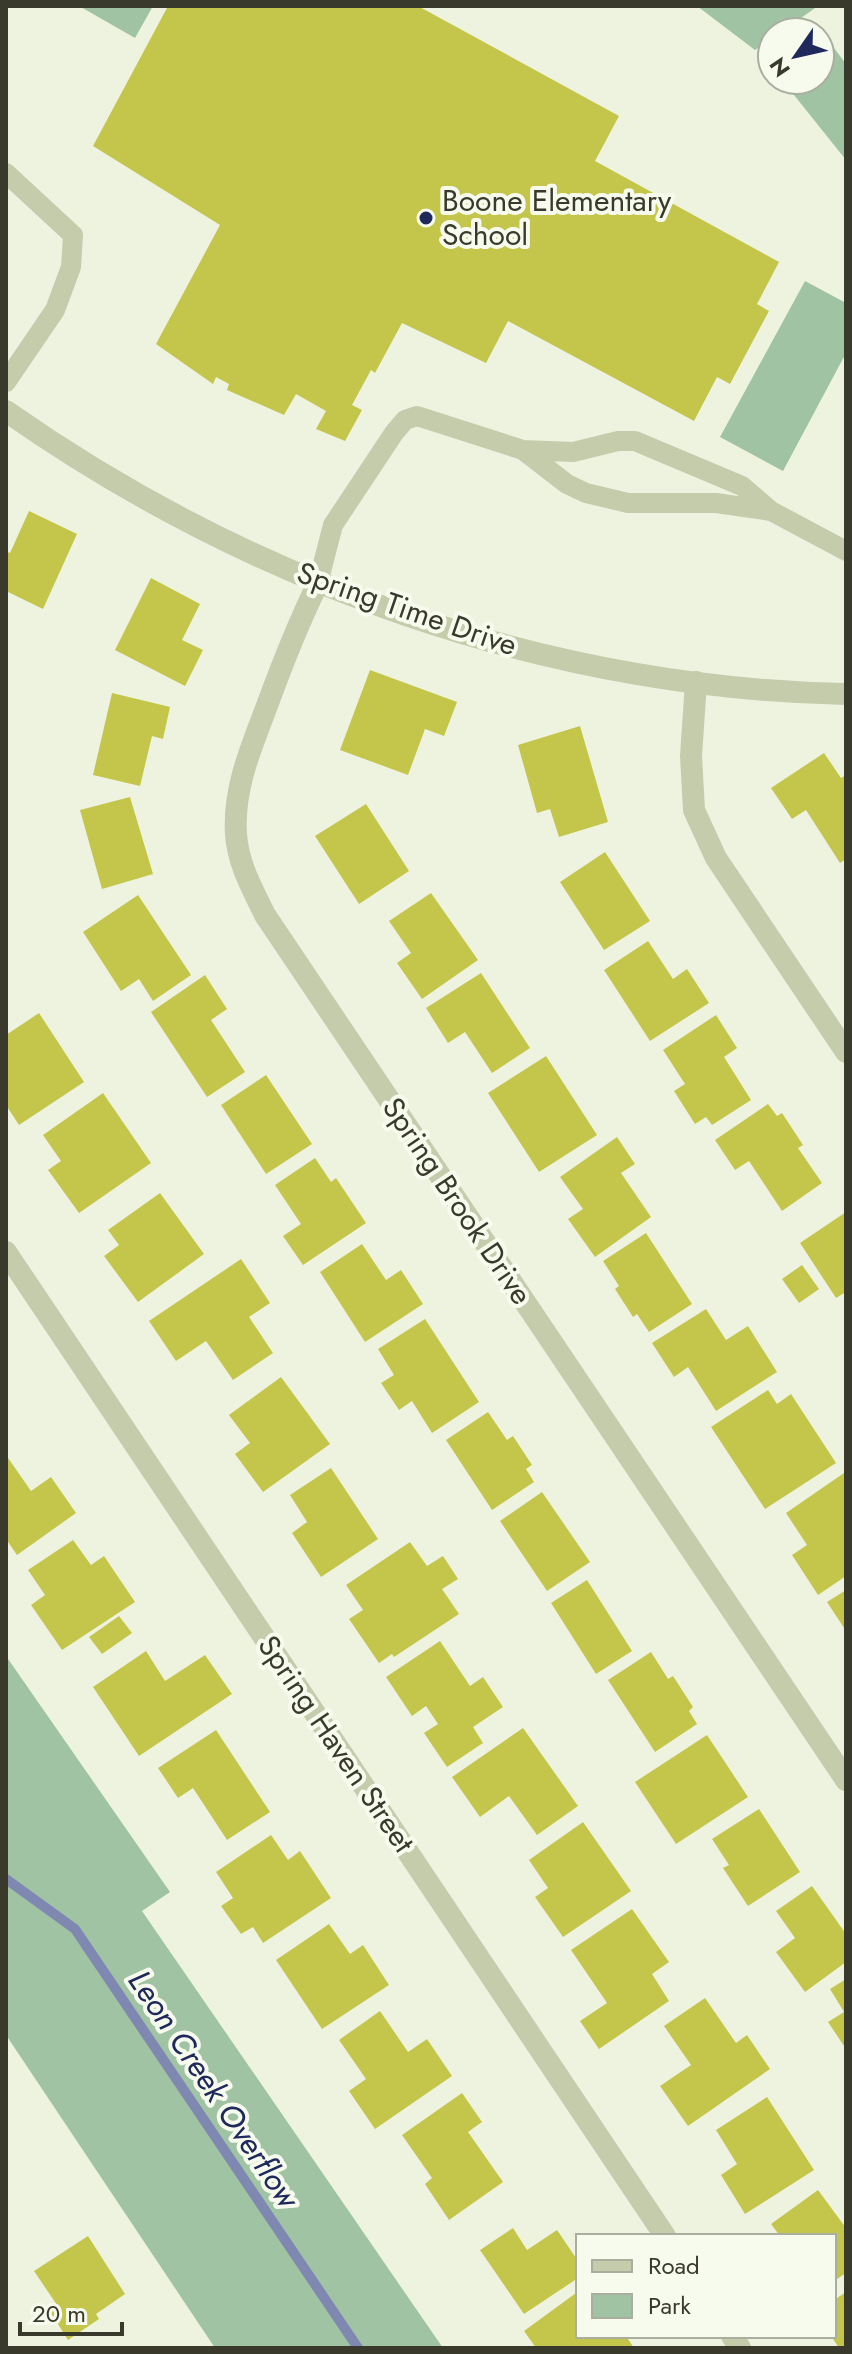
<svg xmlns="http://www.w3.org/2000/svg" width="852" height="2354" viewBox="0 0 852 2354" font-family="Jost,sans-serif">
<rect width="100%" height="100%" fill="#eef3e0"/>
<!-- green -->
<path fill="#a0c3a4" d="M79,6H153L135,38Z
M697,6H818L781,32H772V38L755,50Z
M819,28L846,64V160L782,80H820V32H814Z
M805,281L846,303V353L783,471L720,437Z
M6,1656L170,1892L142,1911L443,2348H215L6,2035Z"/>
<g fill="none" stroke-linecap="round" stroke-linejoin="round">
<!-- stream -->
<path stroke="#7f88b1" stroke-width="10" d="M6,1879L75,1929L358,2348"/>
</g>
<!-- building -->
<path fill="#c4c64c" d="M168,6H418L619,116L595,161L779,262L757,304L769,311L730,384L717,377L694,421L508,321L486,363L402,323L375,373L371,370L352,405L362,410L345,441L316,429L326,411L296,394L284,415L227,390L229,384L216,377L213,384L156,344L220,225L93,146Z
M29,511L77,534L43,609L6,591V551L10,553Z
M151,578L200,604L182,640L203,650L185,686L115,650Z
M370,670L457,702L444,736L425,729L408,775L340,750Z
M112,693L170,707L163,739L152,736L140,786L93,775Z
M580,726L608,822L559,837L550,809L537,813L518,745Z
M824,753L841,778L846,775V859L840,863L806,810L792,819L771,788Z
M130,797L153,874L102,889L80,810Z
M366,804L409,871L359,904L315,836Z
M605,852L650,921L604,950L560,882Z
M431,893L478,960L422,999L397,963L411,953L389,921Z
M138,895L191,975L153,1001L139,979L121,991L83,932Z
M648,941L673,979L687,969L709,1003L650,1041L604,970Z
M481,973L530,1048L492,1073L465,1032L448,1043L426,1008Z
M205,975L227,1009L211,1020L245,1072L207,1097L151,1012Z
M39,1013L84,1082L19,1125L6,1105V1035Z
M716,1015L737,1048L724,1057L751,1100L712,1125L706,1117L695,1124L674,1091L685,1084L663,1050Z
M546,1056L597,1135L539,1172L488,1093Z
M266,1075L312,1144L266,1174L221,1105Z
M103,1093L151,1163L79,1213L48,1170L61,1161L43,1135Z
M768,1104L777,1116L782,1113L803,1145L798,1148L822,1183L782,1211L749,1161L735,1170L715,1140Z
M617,1137L635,1164L621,1173L651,1217L595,1257L568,1219L583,1209L560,1177Z
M315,1158L331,1182L336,1178L366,1223L303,1265L283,1236L301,1224L275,1185Z
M160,1193L204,1254L138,1302L104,1256L119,1245L108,1230Z
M846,1212V1292L836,1298L800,1243Z
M646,1233L692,1304L649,1332L637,1314L633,1317L615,1289L619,1286L603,1261Z
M362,1244L386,1280L401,1270L423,1304L365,1342L320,1272Z
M241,1259L270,1303L249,1317L273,1353L233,1380L206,1341L176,1361L149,1321Z
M802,1265L819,1289L799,1303L782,1279Z
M706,1309L726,1340L748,1326L777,1372L716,1411L688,1367L674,1377L652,1343Z
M425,1319L479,1402L432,1433L412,1401L399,1410L381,1383L394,1375L378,1349Z
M281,1377L330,1444L263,1492L235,1454L250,1443L229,1415Z
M768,1390L777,1404L791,1394L836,1463L765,1509L711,1427Z
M488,1412L507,1440L513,1436L532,1465L526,1469L534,1482L492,1510L446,1440Z
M6,1455L31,1491L51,1477L76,1513L17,1555L6,1539Z
M331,1468L378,1539L321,1577L292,1533L307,1522L290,1495Z
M844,1473L846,1576L818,1595L792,1555L807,1545L786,1513Z
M542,1492L590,1562L547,1591L500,1521Z
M73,1540L91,1565L104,1556L135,1602L62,1650L31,1605L45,1595L28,1570Z
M410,1542L427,1566L443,1556L458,1579L442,1589L459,1614L394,1657L392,1654L379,1663L349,1619L363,1610L346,1585Z
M587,1580L632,1651L596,1674L551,1603Z
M846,1590V1631L827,1602Z
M119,1616L132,1633L102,1654L89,1637Z
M440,1641L470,1686L483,1677L503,1707L473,1727L483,1743L447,1767L424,1733L438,1724L426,1706L412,1716L386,1677Z
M146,1651L165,1681L205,1655L232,1694L139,1756L93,1687Z
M651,1652L668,1679L673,1676L693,1707L689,1711L697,1724L655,1752L608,1680Z
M523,1728L578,1806L537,1835L509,1796L480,1817L452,1777Z
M216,1730L270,1812L227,1840L193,1788L178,1798L158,1768Z
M707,1735L748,1797L676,1844L635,1782Z
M759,1809L800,1872L748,1906L723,1868L729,1865L712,1839Z
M583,1822L631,1891L563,1937L535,1897L548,1888L529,1860Z
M271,1835L288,1860L300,1851L331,1898L263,1943L253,1927L241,1934L221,1906L233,1898L216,1872Z
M812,1886L846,1934V1962L805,1992L776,1952L795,1938L776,1911Z
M632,1909L669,1962L652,1974L669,2001L599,2049L580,2021L607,2003L571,1950Z
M329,1924L350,1954L363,1945L389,1985L322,2029L276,1960Z
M846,1979V2049L828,2022L844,2012L830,1989Z
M705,1998L736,2043L747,2035L770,2069L688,2126L660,2086L691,2065L664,2026Z
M380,2011L408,2052L427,2039L452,2076L375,2129L349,2091L366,2079L339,2040Z
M462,2093L482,2122L468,2132L503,2182L449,2220L425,2184L432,2178L402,2135Z
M767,2097L814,2170L745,2214L721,2175L737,2164L716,2130Z
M818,2190L846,2228V2273L834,2281V2236H780L771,2224Z
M513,2228L527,2250L557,2230L578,2261V2278L524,2314L480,2250Z
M88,2236L125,2294L96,2314L99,2319L68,2340L49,2310L57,2305L34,2271Z
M846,2292V2348H839L831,2336H834V2300Z
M576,2293L578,2336H626L634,2348H536L524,2331Z"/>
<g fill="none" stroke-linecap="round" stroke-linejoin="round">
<!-- service -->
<path stroke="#c5ccac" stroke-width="20" d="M6,173L73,235L71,267L55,310L6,382
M523,450L573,452L618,441H635L742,486L771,511
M318,583L333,525L394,433L405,420L417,416L523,450L567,484L586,493L628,503H716L771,511L846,551"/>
<!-- minor -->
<path stroke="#c5ccac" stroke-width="22" d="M318,583C299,622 283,662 268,703C252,746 233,787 236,834C238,864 252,888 265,915L846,1780
M696,682L691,756L694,810L716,858L846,1052
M6,1252L665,2236
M732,2336L740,2348"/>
<!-- tertiary -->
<path stroke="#c5ccac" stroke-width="22" d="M6,411C251,583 546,688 846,694"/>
</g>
<!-- markers -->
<circle fill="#20295c" stroke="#f6fbed" stroke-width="3" cx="426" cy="218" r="8"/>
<g text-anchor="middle" stroke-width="8" stroke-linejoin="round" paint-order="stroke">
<!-- poi labels -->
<g font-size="30" fill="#393a2b" stroke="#f6fbed" text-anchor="start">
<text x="442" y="211">Boone Elementary<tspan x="442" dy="34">School</tspan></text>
</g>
<!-- street labels -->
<g font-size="30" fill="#393a2b" stroke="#f6fbed">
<text transform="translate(407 609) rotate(19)" y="10">Spring Time Drive</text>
<text transform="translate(457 1201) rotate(56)" y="10">Spring Brook Drive</text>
<text transform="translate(336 1744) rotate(56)" y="10">Spring Haven Street</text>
</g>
<!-- water labels -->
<g font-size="32" font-style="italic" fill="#20295c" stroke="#f6fbed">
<text transform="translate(214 2089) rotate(56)" y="11">Leon Creek Overflow</text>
</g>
</g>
<!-- border -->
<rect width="852" height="2354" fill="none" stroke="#393a2b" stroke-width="16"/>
<!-- legend -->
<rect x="576" y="2234" width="260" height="104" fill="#f6fbed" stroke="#aaae9f" stroke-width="2"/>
<rect x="592" y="2260" width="40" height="12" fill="#c5ccac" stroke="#aaae9f" stroke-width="2"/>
<text x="648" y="2274" font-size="24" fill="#393a2b">Road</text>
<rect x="592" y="2294" width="40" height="24" fill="#a0c3a4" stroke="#aaae9f" stroke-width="2"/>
<text x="648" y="2314" font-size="24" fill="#393a2b">Park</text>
<!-- north arrow -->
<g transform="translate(796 56) rotate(236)"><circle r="38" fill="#f6fbed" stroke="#aaae9f" stroke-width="2"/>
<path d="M0-6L14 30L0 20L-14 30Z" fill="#20295c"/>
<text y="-12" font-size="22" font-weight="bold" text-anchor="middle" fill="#393a2b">N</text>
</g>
<!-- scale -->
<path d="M20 2322v12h102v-12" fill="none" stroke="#393a2b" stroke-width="4"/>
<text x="32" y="2322" font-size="24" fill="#393a2b" stroke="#f6fbed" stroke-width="6" paint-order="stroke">20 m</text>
</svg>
